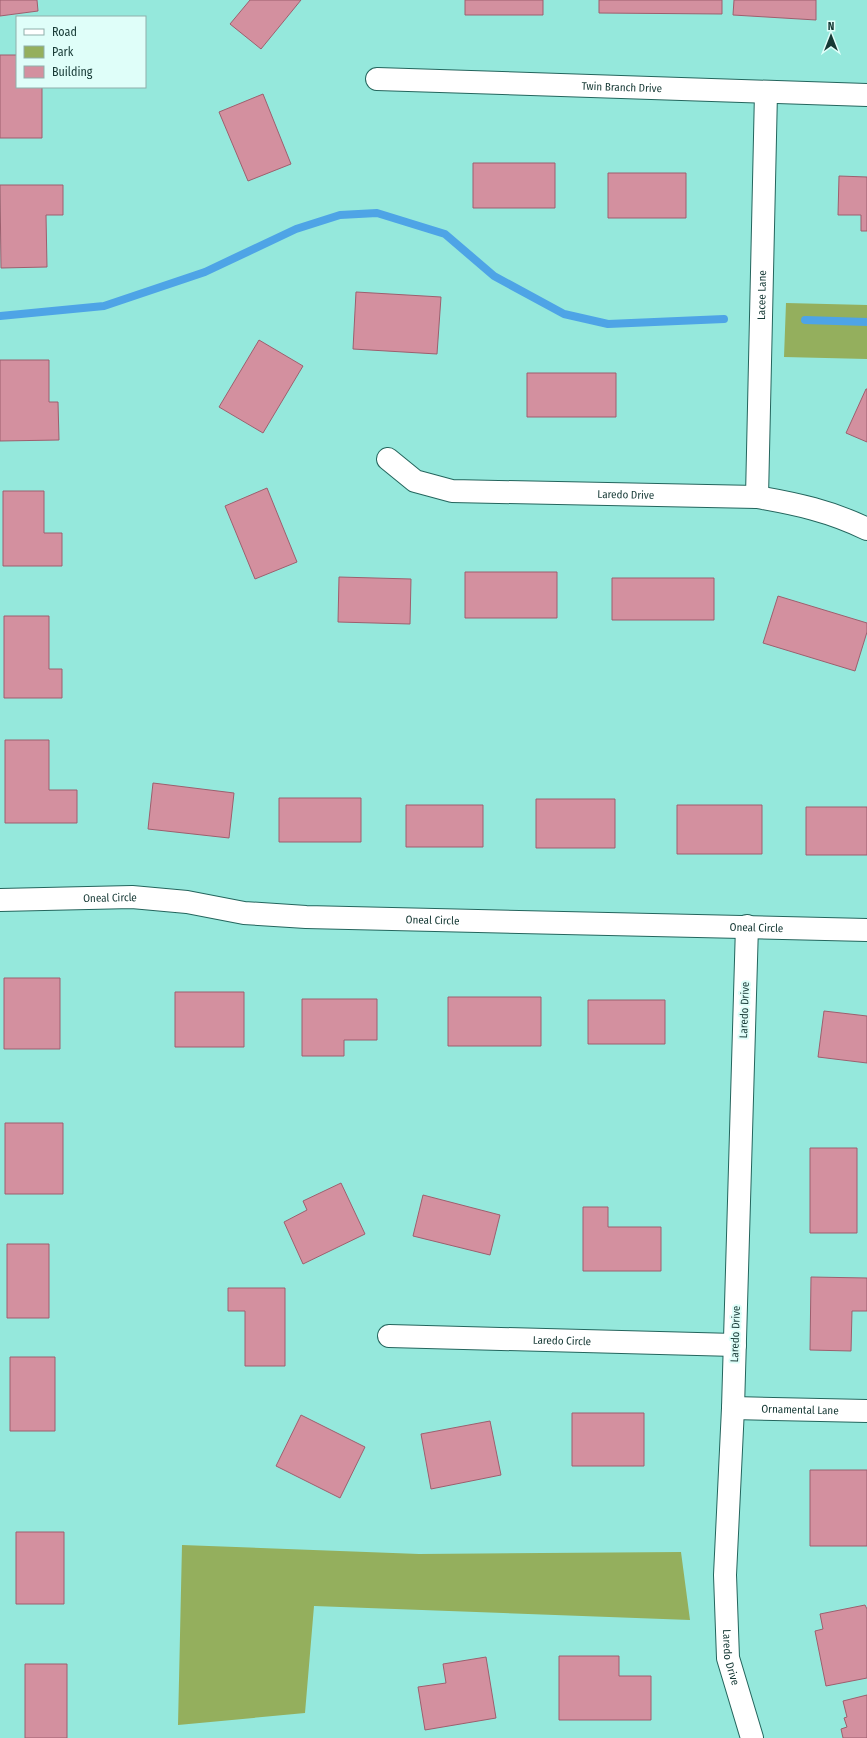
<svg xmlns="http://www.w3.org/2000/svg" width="867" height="1738" viewBox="0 0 867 1738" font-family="'Fira Sans Condensed',sans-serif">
<rect width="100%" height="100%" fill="#95e8dc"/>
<!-- green -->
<path fill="#94af5d" d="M786,303L867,305V359L784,357Z
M182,1545L419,1554L681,1552L690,1620L314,1606L305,1713L178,1725Z"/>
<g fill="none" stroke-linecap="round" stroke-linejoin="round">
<!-- stream -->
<path stroke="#4ea4e6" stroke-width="8" d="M0,316L104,306L205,272L296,229L340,215L377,213L445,234L494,276L564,314L608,324L724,319
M805,320L867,322"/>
</g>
<!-- building -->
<path fill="#d3909f" stroke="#9d5f6e" d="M0,0H37L38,11L0,16Z
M250,0H301L261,49L230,24Z
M465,0H543V15H465Z
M599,0H722V14L599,13Z
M734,0H816V20L733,15Z
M0,55H17V87H42V138H0Z
M263,94L291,164L248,181L219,112Z
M473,163H555V208H473Z
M608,173H686V218H608Z
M839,176L867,177V231H861V215H838Z
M0,185H63V215H46L47,267L1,268Z
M356,292L441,297L437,354L353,349Z
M259,340L303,366L263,433L219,407Z
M0,360H49V402H58L59,440L0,441Z
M527,373H616V417H527Z
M866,389H867V442L846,433Z
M267,488L297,562L255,579L225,506Z
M3,491H44V533H62V566H3Z
M465,572H557V618H465Z
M339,577L411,579L410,624L338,622Z
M612,578H714V620H612Z
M778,596L867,623V632L855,671L763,643Z
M4,616H49V669H62V698H4Z
M5,740H49V790H77V823H5Z
M153,783L234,793L229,838L148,829Z
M279,798H361V842H279Z
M536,799H615V848H536Z
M406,805H483V847H406Z
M677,805H762V854H677Z
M806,807H867V855H806Z
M4,978H60V1049H4Z
M175,992H244V1047H175Z
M448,997H541V1046H448Z
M302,999H377V1040H344V1056H302Z
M588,1000H665V1044H588Z
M824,1011L867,1016V1063L818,1057Z
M5,1123H63V1194H5Z
M810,1148H857V1233H810Z
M341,1183L365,1234L303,1264L284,1222L307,1210L303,1201Z
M423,1195L500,1215L490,1255L413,1236Z
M583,1207H608V1227H661V1271H583Z
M7,1244H49V1318H7Z
M811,1277L867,1278V1311H852L851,1351L810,1350Z
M228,1288H285V1366H245V1311H228Z
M10,1357H55V1431H10Z
M572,1413H644V1466H572Z
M301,1415L365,1447L340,1498L276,1466Z
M490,1421L501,1475L431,1489L421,1434Z
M810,1470H867V1546H810Z
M16,1532H64V1604H16Z
M865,1605L867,1609V1678L826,1686L815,1631L823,1629L820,1614Z
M559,1656H619V1676H651V1720H559Z
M486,1657L496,1718L425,1730L418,1687L446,1683L443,1664Z
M25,1664H67V1738H25Z
M867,1695V1738H843L841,1729L847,1727L844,1718L847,1717L843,1701Z"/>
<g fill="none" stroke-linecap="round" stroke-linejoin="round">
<defs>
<g id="minor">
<path id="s1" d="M377,79L867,95"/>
<path id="s2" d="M388,459L415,481L452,491L757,497C797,504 830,511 867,529"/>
<path id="s3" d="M757,497L766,92"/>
<path id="s4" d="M0,900L132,897L187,902L244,913L306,917L867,930"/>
<path id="s5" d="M747,926L733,1408L725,1575L728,1658L752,1738"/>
<path id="s6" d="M389,1336L735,1345"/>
<path id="s7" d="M733,1408L867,1411"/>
</g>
</defs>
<!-- minor casing -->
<use href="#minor" stroke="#24655d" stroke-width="24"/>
<!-- minor -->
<use href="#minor" stroke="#fff" stroke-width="22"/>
</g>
<g text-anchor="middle" stroke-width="4" stroke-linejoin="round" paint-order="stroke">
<!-- street labels -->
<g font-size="11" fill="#163935" stroke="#dffef9">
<text dy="4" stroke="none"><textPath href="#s1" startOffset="245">Twin Branch Drive</textPath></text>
<text dy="4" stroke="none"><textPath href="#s3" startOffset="202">Lacee Lane</textPath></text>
<text dy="4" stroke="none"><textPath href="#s2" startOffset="247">Laredo Drive</textPath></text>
<text dy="4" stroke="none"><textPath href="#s4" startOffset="110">Oneal Circle</textPath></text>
<text dy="4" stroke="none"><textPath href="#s4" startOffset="434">Oneal Circle</textPath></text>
<text dy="4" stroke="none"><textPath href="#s4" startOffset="758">Oneal Circle</textPath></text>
<text transform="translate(744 1010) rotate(-88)" y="4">Laredo Drive</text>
<text transform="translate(735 1334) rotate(-88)" y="4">Laredo Drive</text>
<text dy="4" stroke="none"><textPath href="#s6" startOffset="173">Laredo Circle</textPath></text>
<text dy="4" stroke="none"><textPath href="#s7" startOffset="67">Ornamental Lane</textPath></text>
<text dy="4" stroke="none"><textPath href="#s5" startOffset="732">Laredo Drive</textPath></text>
</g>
</g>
<!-- legend -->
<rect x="16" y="16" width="130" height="72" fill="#dffef9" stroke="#8fafab"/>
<rect x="24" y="29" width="20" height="6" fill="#ffffff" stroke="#8fafab"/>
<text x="52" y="36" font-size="12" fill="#163935">Road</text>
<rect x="24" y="46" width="20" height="12" fill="#94af5d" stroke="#8fafab"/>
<text x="52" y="56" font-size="12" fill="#163935">Park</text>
<rect x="24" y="66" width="20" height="12" fill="#d3909f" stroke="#8fafab"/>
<text x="52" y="76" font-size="12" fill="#163935">Building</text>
<!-- north arrow -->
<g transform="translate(831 36)" stroke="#dffef9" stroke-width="3" paint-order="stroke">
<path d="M0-3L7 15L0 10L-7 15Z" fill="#163935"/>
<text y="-6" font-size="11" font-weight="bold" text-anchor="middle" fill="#163935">N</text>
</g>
</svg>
